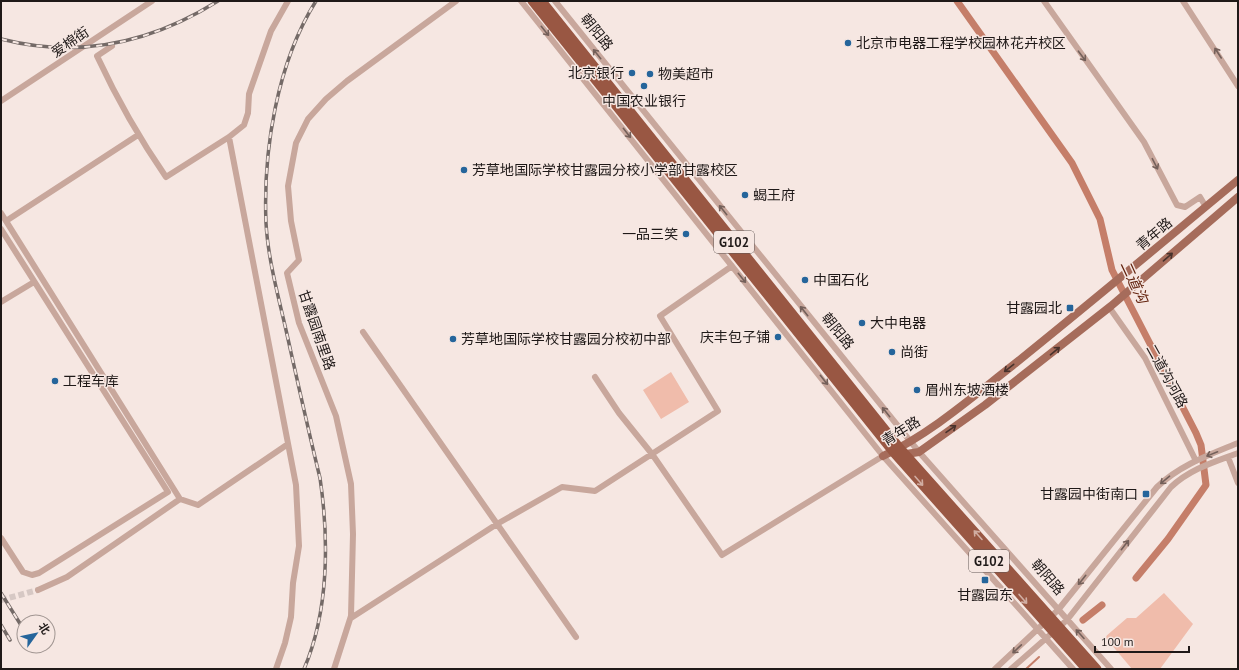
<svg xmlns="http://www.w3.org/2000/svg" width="1239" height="670" viewBox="0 0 1239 670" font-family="'PT Sans','Noto Sans SC',sans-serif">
<rect width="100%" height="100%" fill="#f6e7e2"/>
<!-- green -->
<path fill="#f0bcab" d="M671,372L689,402L661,419L643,390Z
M1164,593L1193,624L1160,669H1132L1105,637L1127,618H1136Z"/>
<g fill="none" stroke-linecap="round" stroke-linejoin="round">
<!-- stream -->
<path stroke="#c57e69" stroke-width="2" d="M1026,669L1039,657"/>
<!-- canal -->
<path stroke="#c57e69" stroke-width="7" d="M957,1L1072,163L1100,219L1112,270L1196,433L1201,445L1206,485L1168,539L1136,578
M1083,620L1102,605"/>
<!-- minor-tunnel -->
<path stroke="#d6c8c4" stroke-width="6" stroke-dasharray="6 3" stroke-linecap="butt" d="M1,600L38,590"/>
<!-- minor -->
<path stroke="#c8a79c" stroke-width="6" d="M521,1L883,456L1073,669
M555,1L919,452L1111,669
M1044,1L1144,142L1177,205L1185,207L1200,197L1206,207
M1183,1L1238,86
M112,46L97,56C117,99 139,138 166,177L229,137L244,125L248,113L249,94L271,31L288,1
M1,101L152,1
M229,137L296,485L299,546L293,583L291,617L285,643L276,669
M1,213L180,499
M6,221L138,135
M1,229L168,492L39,573L32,575L23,572L1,538
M1,302L34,282
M1109,307L1145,358L1196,461
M363,332L576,637
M595,377L619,413L652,454L722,555L883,456
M1228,457L1238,483
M38,590L67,577L180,499L198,505L288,444
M351,618L497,524L562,487L595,491L718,411L660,316L732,266
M334,669L351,616L353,534L351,484L336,416L299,323L287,273L299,260L291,221L288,186L296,143L308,119L326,99L347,81L456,1
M995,669L1058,610L1157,487C1180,465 1209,455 1238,443
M1011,669L1067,620L1171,487C1190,469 1214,462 1238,453"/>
<!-- major -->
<path stroke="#a66c5b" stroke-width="8" d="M900,455L919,452L985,405L1111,306L1238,197
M883,456C930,434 971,398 1012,366C1088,305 1163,242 1238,180"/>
<!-- highway -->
<path stroke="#995743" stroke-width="9" d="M532,1L893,452L1086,669
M542,1L900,448L1097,669"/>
<defs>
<path id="rail" d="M1,39C79,59 151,43 218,1
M1,593L24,630
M1,625L10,640
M304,669C329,611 329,539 320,478C308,429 297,379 286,330C278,295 268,259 266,223C263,150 277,63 316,1"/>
</defs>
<!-- rail casing -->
<use href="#rail" stroke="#746a67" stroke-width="3.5"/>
<!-- rail -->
<use href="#rail" stroke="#f6e7e2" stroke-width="2" stroke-dasharray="6" stroke-linecap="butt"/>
</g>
<!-- one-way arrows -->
<defs><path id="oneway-shaft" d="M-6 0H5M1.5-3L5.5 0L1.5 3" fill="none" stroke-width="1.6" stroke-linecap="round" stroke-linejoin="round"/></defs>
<g stroke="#74605a">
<use href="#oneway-shaft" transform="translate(545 31) rotate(51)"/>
<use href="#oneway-shaft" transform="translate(1218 53) rotate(-123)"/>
<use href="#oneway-shaft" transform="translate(597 54) rotate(-129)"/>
<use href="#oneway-shaft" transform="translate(1082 56) rotate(53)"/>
<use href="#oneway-shaft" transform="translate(627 133) rotate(52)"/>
<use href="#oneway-shaft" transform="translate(1155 164) rotate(63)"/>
<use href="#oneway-shaft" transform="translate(723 210) rotate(-129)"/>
<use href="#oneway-shaft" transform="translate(742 278) rotate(51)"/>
<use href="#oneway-shaft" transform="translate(804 311) rotate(-129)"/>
<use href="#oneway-shaft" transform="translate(824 380) rotate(52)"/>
<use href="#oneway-shaft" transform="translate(886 412) rotate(-129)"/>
<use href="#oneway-shaft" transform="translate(1212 454) rotate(158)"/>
<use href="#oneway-shaft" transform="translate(1165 480) rotate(140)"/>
<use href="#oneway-shaft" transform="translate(1125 545) rotate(-52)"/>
<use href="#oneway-shaft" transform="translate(1082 580) rotate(129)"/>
<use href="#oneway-shaft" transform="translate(1080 634) rotate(-132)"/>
<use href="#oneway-shaft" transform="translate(1017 649) rotate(137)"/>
</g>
<g stroke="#48322c">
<use href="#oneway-shaft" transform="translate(1168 257) rotate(-41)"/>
<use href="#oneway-shaft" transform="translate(1055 351) rotate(-40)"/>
<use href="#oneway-shaft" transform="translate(1009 368) rotate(142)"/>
<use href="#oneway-shaft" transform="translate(951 429) rotate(-35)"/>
</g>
<g stroke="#d1ada2">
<use href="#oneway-shaft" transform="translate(919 481) rotate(49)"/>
<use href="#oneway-shaft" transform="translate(978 535) rotate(-132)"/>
<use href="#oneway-shaft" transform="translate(1023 599) rotate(49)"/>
</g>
<!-- markers -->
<g fill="#25659b" stroke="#f6e7e2" stroke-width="1.5">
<circle cx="848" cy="43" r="4"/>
<circle cx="632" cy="73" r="4"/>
<circle cx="650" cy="74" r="4"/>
<circle cx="644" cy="86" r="4"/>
<circle cx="464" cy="170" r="4"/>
<circle cx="745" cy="195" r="4"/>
<circle cx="686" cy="234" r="4"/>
<circle cx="805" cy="280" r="4"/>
<rect x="1066" y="304" width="8" height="8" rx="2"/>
<circle cx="862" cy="323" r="4"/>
<circle cx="778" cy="337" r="4"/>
<circle cx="453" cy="339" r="4"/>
<circle cx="892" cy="352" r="4"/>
<circle cx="55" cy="381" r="4"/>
<circle cx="917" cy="390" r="4"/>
<rect x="1142" y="490" width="8" height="8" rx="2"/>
<rect x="981" y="576" width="8" height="8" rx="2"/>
</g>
<g text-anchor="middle" stroke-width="3" stroke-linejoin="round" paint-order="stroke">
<!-- shield labels -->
<g fill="#f6e7e2" stroke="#605755" stroke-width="1">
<rect x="714" y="231" width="40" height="22" rx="3"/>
<rect x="969" y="550" width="40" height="22" rx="3"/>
</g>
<g font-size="13" font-weight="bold" fill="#1f1918">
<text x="734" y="247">G102</text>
<text x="989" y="566">G102</text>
</g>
<!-- street labels -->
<g font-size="14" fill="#1f1918" stroke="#f6e7e2">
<text transform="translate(597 32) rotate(51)" y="5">朝阳路</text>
<text transform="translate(70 42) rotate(-34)" y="5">爱棉街</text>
<text transform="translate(1154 234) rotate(-40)" y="5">青年路</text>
<text transform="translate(317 330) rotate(71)" y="5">甘露园南里路</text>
<text transform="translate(838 331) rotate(51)" y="5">朝阳路</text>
<text transform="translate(1167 376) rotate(61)" y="5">二道沟河路</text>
<text transform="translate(901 431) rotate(-32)" y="5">青年路</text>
<text transform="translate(1048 577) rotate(49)" y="5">朝阳路</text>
</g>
<!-- poi labels -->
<g font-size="14" fill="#1f1918" stroke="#f6e7e2" text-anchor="start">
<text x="856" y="48">北京市电器工程学校园林花卉校区</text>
<text x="624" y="78" text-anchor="end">北京银行</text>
<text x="658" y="79">物美超市</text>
<text x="644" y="106" text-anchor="middle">中国农业银行</text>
<text x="472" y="175">芳草地国际学校甘露园分校小学部甘露校区</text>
<text x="753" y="200">蝎王府</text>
<text x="678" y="239" text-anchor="end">一品三笑</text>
<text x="813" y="285">中国石化</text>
<text x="1062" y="313" text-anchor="end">甘露园北</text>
<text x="870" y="328">大中电器</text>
<text x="770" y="342" text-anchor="end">庆丰包子铺</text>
<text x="461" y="344">芳草地国际学校甘露园分校初中部</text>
<text x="900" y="357">尚街</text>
<text x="63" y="386">工程车库</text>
<text x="925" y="395">眉州东坡酒楼</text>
<text x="1138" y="499" text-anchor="end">甘露园中街南口</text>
<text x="985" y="600" text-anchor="middle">甘露园东</text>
</g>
<!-- water labels -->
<g font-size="15" font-style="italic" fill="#63230e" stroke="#f6e7e2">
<text transform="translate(1134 282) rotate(65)" y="5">二道沟</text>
</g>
</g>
<!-- border -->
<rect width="1239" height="670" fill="none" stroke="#1f1918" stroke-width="4"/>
<!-- north arrow -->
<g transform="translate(36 634) rotate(57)"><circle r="19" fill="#f6e7e2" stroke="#a09591"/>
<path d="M0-3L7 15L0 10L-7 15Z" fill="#25659b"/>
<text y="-6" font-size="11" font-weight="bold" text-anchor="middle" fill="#1f1918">北</text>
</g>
<!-- scale -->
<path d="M1095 646v6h94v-6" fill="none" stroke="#1f1918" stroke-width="2"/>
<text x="1101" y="646" font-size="12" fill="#1f1918" stroke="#f6e7e2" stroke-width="3" paint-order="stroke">100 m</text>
</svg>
